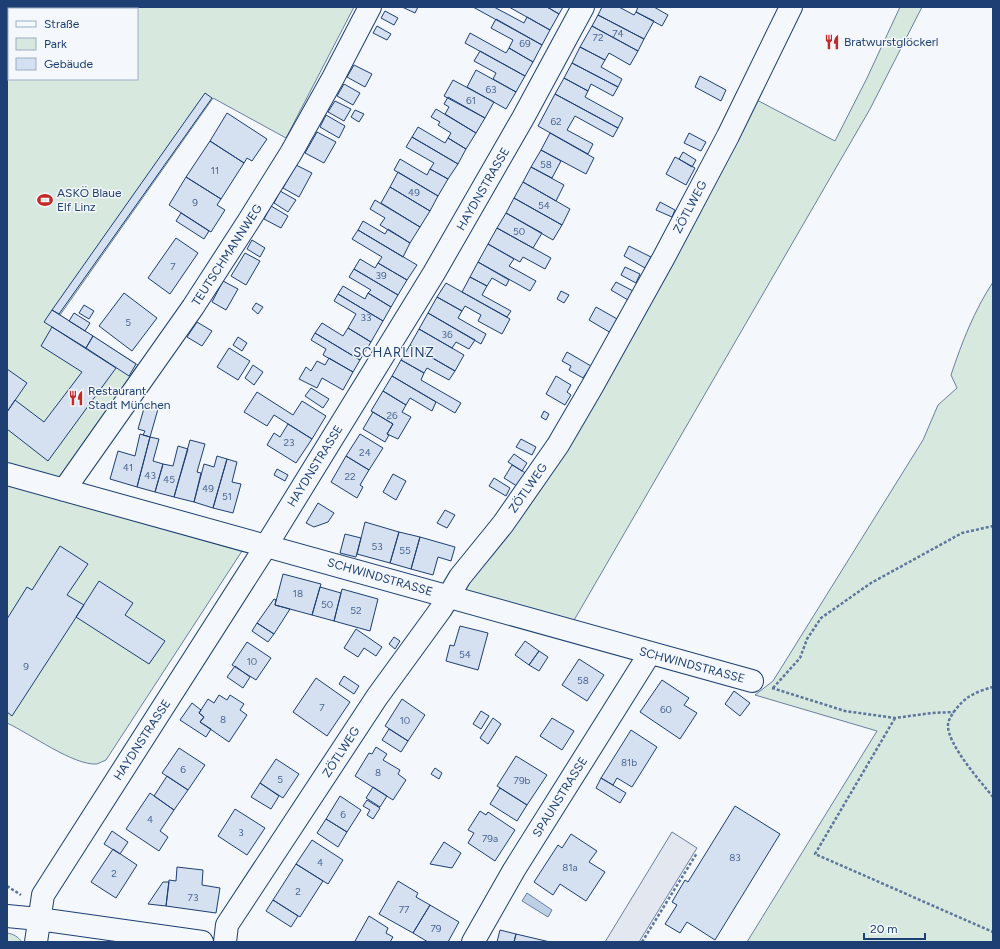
<svg xmlns="http://www.w3.org/2000/svg" width="1000" height="949" viewBox="0 0 1000 949" font-family="Figtree,sans-serif">
<rect width="100%" height="100%" fill="#f4f7fb"/>
<!-- green -->
<path fill="#d7e8df" stroke="#687fa3" fill-rule="evenodd" d="M7,7H354L286,138L213,98L60,315L138,365L46,496L242,551L106,760C103,761 100,763 97,764C74,766 29,733 7,723ZM9,9H137V79H9Z
M900,7H922L870,109L573,622L467,593L464,586L753,98L835,141L867,78Z
M993,282V942H747L877,731L755,695L773,681L923,440L938,405L957,388L951,375C962,342 974,311 993,282Z
M7,933C14,934 18,937 22,942H7Z"/>
<!-- parking -->
<path fill="#e3e8f0" stroke="#687fa3" d="M672,832L697,848L639,942H605Z"/>
<!-- water -->
<path fill="#bed0e5" stroke="#687fa3" d="M527,893L552,910L548,917L522,901Z"/>
<!-- building -->
<path fill="#d5e0f0" stroke="#1d3f73" d="M402,7H418L415,13Z
M473,7H494L524,23L527,17L550,30L542,45Z
M509,7H547L559,14L550,30Z
M547,7H563L559,14Z
M602,7H619L634,15L636,12L654,21L644,39L598,15Z
M638,7H654L668,15L662,26L636,12Z
M385,11L398,18L394,25L381,18Z
M598,15L644,39L638,51L592,26Z
M496,19L542,45L533,62L509,48L513,40L491,28Z
M377,26L391,34L387,40L373,33Z
M592,26L638,51L630,65L609,53L605,60L580,47Z
M470,33L506,53L509,48L533,62L525,76L465,43Z
M580,47L605,60L601,67L622,79L618,87L572,63Z
M480,51L525,76L516,92L493,79L496,73L474,61Z
M572,63L618,87L613,96L591,84L588,91L564,78Z
M354,65L372,74L365,87L347,77Z
M476,70L516,92L506,109L467,87Z
M700,76L726,90L721,101L695,87Z
M564,78L588,91L585,97L623,118L618,128L555,94Z
M453,80L494,102L485,118L444,96Z
M344,84L360,93L353,105L337,96Z
M205,93L212,98L59,314L52,310Z
M555,94L618,128L613,137L575,116L567,130L593,144L588,154L538,126Z
M448,97L485,118L476,133L445,114L449,107L444,104Z
M335,101L351,109L344,121L328,112Z
M436,109L476,133L466,149L448,138L451,133L438,125L440,122L431,117Z
M355,110L364,114L359,122L351,117Z
M227,113L267,139L252,161L247,158L244,163L210,141Z
M326,115L345,126L339,138L320,127Z
M418,127L445,143L448,138L466,149L458,164L412,137Z
M317,132L336,142L324,163L305,153Z
M550,133L594,158L586,174L541,150Z
M689,133L706,142L701,151L684,143Z
M412,137L458,164L448,179L430,169L434,163L406,147Z
M210,141L244,163L221,199L186,177Z
M541,150L561,161L552,178L531,167Z
M683,152L696,160L692,167L679,159Z
M675,157L695,168L686,185L666,174Z
M400,159L427,175L430,169L448,179L438,196L394,170Z
M296,165L312,173L299,197L283,188Z
M531,167L564,185L556,201L523,182Z
M398,172L438,196L430,211L390,187Z
M186,177L221,199L217,205L225,210L211,232L169,205Z
M523,182L570,209L562,225L514,198Z
M390,187L430,211L420,227L381,203Z
M280,191L296,200L288,212L274,203Z
M514,198L562,225L553,240L506,213Z
M375,200L420,227L410,243L380,225L385,218L370,209Z
M660,202L675,210L672,217L656,210Z
M271,206L288,216L281,228L264,219Z
M181,213L209,231L204,239L176,221Z
M506,213L542,233L533,248L497,228Z
M363,221L385,234L388,229L410,243L403,257L358,230Z
M497,228L551,258L545,269L523,257L520,262L488,244Z
M358,230L417,265L407,280L378,263L382,257L352,239Z
M176,238L198,253L170,294L148,278Z
M252,240L265,248L260,257L247,249Z
M488,244L514,259L509,266L536,281L530,291L478,262Z
M629,246L651,257L645,268L624,256Z
M245,253L260,261L246,285L231,276Z
M360,259L375,268L378,263L407,280L398,295L354,269Z
M478,262L509,280L506,286L492,278L487,286L470,277Z
M625,267L640,274L636,283L621,275Z
M354,269L398,295L391,307L368,293L371,290L349,277Z
M470,277L487,286L482,295L511,311L507,317L462,292Z
M223,281L238,289L226,310L212,302Z
M616,282L633,291L628,300L611,290Z
M446,283L510,319L502,334L478,321L481,315L465,306L462,311L437,297Z
M343,286L365,299L368,293L391,307L383,321L338,294Z
M561,291L569,295L564,303L557,299Z
M124,293L157,318L132,351L99,326Z
M338,294L383,321L371,342L348,328L356,314L334,301Z
M437,297L462,311L458,318L486,334L481,344L428,313Z
M256,303L263,307L258,314L252,309Z
M84,305L94,311L89,319L79,313Z
M596,307L619,320L611,333L589,320Z
M52,310L93,336L86,348L44,322Z
M74,313L90,323L85,331L69,321Z
M428,313L475,340L469,349L456,342L452,348L419,329Z
M197,322L212,331L202,346L187,337Z
M322,323L343,336L348,328L371,342L360,360L315,333Z
M52,327L116,368L48,461L7,429V412L15,400L44,422L82,372L41,346Z
M419,329L464,355L455,371L410,345Z
M315,333L360,360L353,372L323,355L326,349L311,340Z
M93,336L136,364L129,376L86,348Z
M238,337L247,343L242,351L233,345Z
M410,345L455,371L449,380L427,368L424,373L401,360Z
M229,348L250,361L238,380L217,367Z
M567,352L591,366L583,378L569,370L571,366L562,361Z
M329,358L353,372L343,390L322,378L317,388L299,379L306,367L311,371L317,361L325,365Z
M401,360L424,373L421,380L461,403L455,413L392,376Z
M253,365L263,372L254,385L245,378Z
M7,369L27,383L7,412Z
M392,376L436,402L432,411L410,398L406,405L383,391Z
M556,376L571,385L567,392L571,395L565,405L546,394Z
M311,388L329,399L323,408L305,396Z
M383,391L406,405L402,412L411,417L398,439L387,434L393,424L371,411Z
M257,392L293,415L302,401L326,416L312,439L274,415L267,426L244,412Z
M145,405L158,409L150,437L143,435L145,431L138,429Z
M544,411L549,414L546,420L541,417Z
M373,412L393,424L387,434L389,435L385,442L363,429Z
M288,424L312,439L296,463L267,445L274,433L280,437Z
M140,434L150,437L137,487L110,479L118,451L135,456Z
M360,434L383,448L369,470L346,456Z
M150,437L159,439L153,461L163,464L155,492L137,487Z
M521,439L536,447L532,455L516,447Z
M190,440L205,444L197,472L201,473L194,502L174,497Z
M178,446L188,449L174,497L155,492L163,464L173,466Z
M514,454L527,463L522,471L508,462Z
M217,456L227,459L213,508L194,502L204,464L214,467Z
M346,456L369,470L360,485L363,487L357,498L331,482Z
M227,459L237,462L232,482L241,484L233,513L213,508Z
M512,465L529,475L520,488L504,478Z
M277,469L288,475L285,481L274,475Z
M393,474L406,481L396,500L383,492Z
M494,478L510,488L506,496L489,486Z
M318,503L334,513L328,522L314,527L306,523Z
M445,510L455,515L447,528L437,523Z
M365,522L399,532L390,563L357,554Z
M399,532L420,537L411,569L390,563Z
M345,534L361,538L356,557L340,553Z
M420,537L455,547L451,561L438,557L433,575L411,569Z
M60,546L88,564L67,595L84,605L12,716L7,712V619L27,587L32,590Z
M283,574L321,584L312,615L275,605Z
M99,581L133,603L125,615L165,641L149,664L76,617Z
M320,587L341,593L334,621L312,615Z
M342,589L378,599L370,631L334,621Z
M274,599L276,600L275,605L290,609L274,634L257,623Z
M257,623L274,634L268,642L252,631Z
M460,626L488,633L478,670L446,661L450,645L454,646Z
M356,629L382,647L376,656L364,648L358,657L344,648Z
M394,637L400,641L395,649L389,644Z
M525,641L539,651L529,665L515,655Z
M247,642L271,658L256,680L232,665Z
M539,651L548,657L539,671L529,665Z
M579,659L604,675L587,701L562,685Z
M235,666L250,677L243,688L227,677Z
M344,676L359,686L354,694L339,684Z
M316,678L350,702L327,736L293,712Z
M662,680L689,698L684,705L697,713L680,739L640,712Z
M734,691L750,703L740,716L725,704Z
M219,695L227,700L230,695L244,704L240,710L247,715L229,742L200,722L204,717L199,713L208,699L214,703Z
M402,699L425,715L408,741L385,726Z
M192,703L201,710L199,713L204,717L200,722L211,729L206,737L180,720Z
M481,711L489,716L481,729L473,724Z
M493,718L501,724L488,744L480,738Z
M552,718L574,731L562,750L540,736Z
M389,729L408,741L401,752L382,740Z
M631,730L657,747L632,787L617,778L613,785L601,778Z
M376,747L387,754L383,760L400,770L398,774L406,780L393,800L355,776L369,753L372,754Z
M179,748L205,765L188,790L162,773Z
M516,756L547,775L527,805L497,786Z
M276,759L299,774L283,798L260,783Z
M435,768L442,773L439,779L431,774Z
M167,776L188,790L174,810L154,796Z
M601,778L626,793L620,803L596,788Z
M260,783L279,796L271,809L251,797Z
M373,787L387,796L380,807L366,798Z
M500,788L527,805L517,821L490,804Z
M150,793L174,810L160,831L168,837L159,851L126,829Z
M340,796L361,810L347,832L326,819Z
M367,800L380,808L373,819L367,815L370,810L363,806Z
M735,806L780,834L715,940L687,922L680,933L665,924L677,905L672,902L685,880L688,882Z
M235,809L265,828L247,855L218,836Z
M480,811L486,815L488,812L515,830L495,861L468,843L474,833L468,830Z
M326,819L347,832L338,847L317,833Z
M112,831L128,842L120,854L104,844Z
M571,834L597,851L589,862L605,872L586,901L560,884L553,895L534,882L558,845L562,848Z
M312,840L343,860L328,884L296,864Z
M444,842L461,853L452,868L430,864Z
M113,849L137,865L116,898L91,882Z
M296,864L323,881L300,917L273,900Z
M177,867L203,870L202,885L220,888L216,913L166,906L169,880L176,881Z
M398,881L418,893L416,897L430,905L413,933L379,914Z
M163,882H169L166,906L148,904Z
M273,900L298,916L291,927L266,911Z
M430,905L459,922L448,942H428L413,933Z
M369,916L388,928L386,933L393,937L390,942H358L355,941Z
M500,930L516,934L514,942H497Z
M516,934L550,942H514Z"/>
<g fill="none" stroke-linecap="round" stroke-linejoin="round">
<defs>
<path id="minor" d="M7,474L752,681
M64,490L193,307L248,222L291,153L333,78L370,7
M7,916L39,919L202,942
M36,942L43,895L266,546L434,273L523,118L583,7
M225,942L227,925L377,697L441,609L460,577L503,524L558,445L593,385L663,259L728,136L791,7
M473,942L514,870L645,661L647,653"/>
</defs>
<!-- minor casing -->
<use href="#minor" stroke="#1d3f73" stroke-width="24"/>
<!-- path -->
<path stroke="#5e769c" stroke-width="2.5" stroke-dasharray="3 2" stroke-linecap="butt" d="M993,687C985,689 974,693 967,698C961,702 948,717 948,725C947,744 981,782 993,797
M772,688L845,711L895,718L932,713L954,712
M773,688L800,658L807,639L821,618L871,583L962,533L993,526
M895,718L815,854L993,932
M7,886L21,895
M642,942L697,853"/>
<!-- minor -->
<use href="#minor" stroke="#f4f7fb" stroke-width="22"/>
</g>
<!-- icons -->
<defs>
<symbol id="restaurant-bare" viewBox="-9 -9 18 18"><path d="M-5-6h1v4h1v-4h1v4h1v-4h1v5L-1.5 .5V6h-2V.5L-5-1ZM5-6V6H3V1.5H1.5Q1.5-4 5-6Z" fill="#c62828" stroke="#f4f7fb" stroke-width="2.5" paint-order="stroke"/></symbol>
<symbol id="stadium-bare" viewBox="-9 -9 18 18"><path d="M0-5a6.5 5 0 1 0 0 10a6.5 5 0 1 0 0-10ZM-3.5-1.8h7v3.6h-7Z" fill="#c62828" stroke="#f4f7fb" stroke-width="2.5" paint-order="stroke"/></symbol>
</defs>
<g fill-rule="evenodd">
<use href="#restaurant-bare" x="821" y="31" width="22" height="22"/>
<use href="#stadium-bare" x="34" y="189" width="22" height="22"/>
<use href="#restaurant-bare" x="65" y="387" width="22" height="22"/>
</g>
<g text-anchor="middle" stroke-width="3" stroke-linejoin="round" paint-order="stroke">
<!-- number labels -->
<g font-size="10" fill="#4b6792">
<text x="618" y="37">74</text>
<text x="598" y="41">72</text>
<text x="525" y="47">69</text>
<text x="491" y="93">63</text>
<text x="471" y="104">61</text>
<text x="556" y="125">62</text>
<text x="546" y="168">58</text>
<text x="215" y="174">11</text>
<text x="414" y="196">49</text>
<text x="195" y="206">9</text>
<text x="544" y="209">54</text>
<text x="519" y="235">50</text>
<text x="173" y="270">7</text>
<text x="381" y="279">39</text>
<text x="366" y="321">33</text>
<text x="128" y="326">5</text>
<text x="447" y="338">36</text>
<text x="392" y="419">26</text>
<text x="289" y="446">23</text>
<text x="365" y="456">24</text>
<text x="128" y="471">41</text>
<text x="150" y="479">43</text>
<text x="350" y="480">22</text>
<text x="169" y="483">45</text>
<text x="208" y="492">49</text>
<text x="227" y="500">51</text>
<text x="377" y="550">53</text>
<text x="405" y="554">55</text>
<text x="298" y="597">18</text>
<text x="327" y="608">50</text>
<text x="356" y="614">52</text>
<text x="465" y="658">54</text>
<text x="252" y="665">10</text>
<text x="26" y="670">9</text>
<text x="583" y="684">58</text>
<text x="322" y="711">7</text>
<text x="666" y="713">60</text>
<text x="223" y="723">8</text>
<text x="405" y="724">10</text>
<text x="629" y="766">81b</text>
<text x="183" y="773">6</text>
<text x="378" y="776">8</text>
<text x="280" y="783">5</text>
<text x="522" y="784">79b</text>
<text x="343" y="818">6</text>
<text x="150" y="823">4</text>
<text x="241" y="836">3</text>
<text x="490" y="842">79a</text>
<text x="735" y="861">83</text>
<text x="320" y="866">4</text>
<text x="570" y="871">81a</text>
<text x="114" y="877">2</text>
<text x="298" y="895">2</text>
<text x="193" y="901">73</text>
<text x="404" y="913">77</text>
<text x="436" y="932">79</text>
</g>
<!-- poi labels -->
<g font-size="12" fill="#1d3f73" stroke="#f4f7fb" text-anchor="start">
<text x="844" y="46">Bratwurstglöckerl</text>
<text x="57" y="197">ASKÖ Blaue<tspan x="57" dy="14">Elf Linz</tspan></text>
<text x="88" y="395">Restaurant<tspan x="88" dy="14">Stadt München</tspan></text>
</g>
<!-- street labels -->
<g font-size="12" fill="#1d3f73" stroke="#f4f7fb">
<text transform="translate(483 189) rotate(-60)" y="4">HAYDNSTRASSE</text>
<text transform="translate(690 207) rotate(-62)" y="4">ZÖTLWEG</text>
<text transform="translate(227 255) rotate(-57)" y="4">TEUTSCHMANNWEG</text>
<text transform="translate(315 466) rotate(-58)" y="4">HAYDNSTRASSE</text>
<text transform="translate(528 488) rotate(-55)" y="4">ZÖTLWEG</text>
<text transform="translate(380 577) rotate(16)" y="4">SCHWINDSTRASSE</text>
<text transform="translate(692 665) rotate(15)" y="4">SCHWINDSTRASSE</text>
<text transform="translate(142 740) rotate(-57)" y="4">HAYDNSTRASSE</text>
<text transform="translate(341 752) rotate(-57)" y="4">ZÖTLWEG</text>
<text transform="translate(560 797) rotate(-58)" y="4">SPAUNSTRASSE</text>
</g>
<!-- neighbourhood labels -->
<g font-size="13" letter-spacing="1" fill="#1d3f73" stroke="#f4f7fb">
<text x="394" y="357">SCHARLINZ</text>
</g>
</g>
<!-- border -->
<rect width="1000" height="949" fill="none" stroke="#1d3f73" stroke-width="16"/>
<!-- legend -->
<rect x="8" y="8" width="130" height="72" fill="#f4f7fb" stroke="#9eadc5"/>
<rect x="16" y="21" width="20" height="6" fill="#f4f7fb" stroke="#9eadc5"/>
<text x="44" y="28" font-size="12" fill="#1d3f73">Straße</text>
<rect x="16" y="38" width="20" height="12" fill="#d7e8df" stroke="#9eadc5"/>
<text x="44" y="48" font-size="12" fill="#1d3f73">Park</text>
<rect x="16" y="58" width="20" height="12" fill="#d5e0f0" stroke="#9eadc5"/>
<text x="44" y="68" font-size="12" fill="#1d3f73">Gebäude</text>
<!-- scale -->
<path d="M864 933v6h61v-6" fill="none" stroke="#1d3f73" stroke-width="2"/>
<text x="870" y="933" font-size="12" fill="#1d3f73" stroke="#f4f7fb" stroke-width="3" paint-order="stroke">20 m</text>
</svg>
